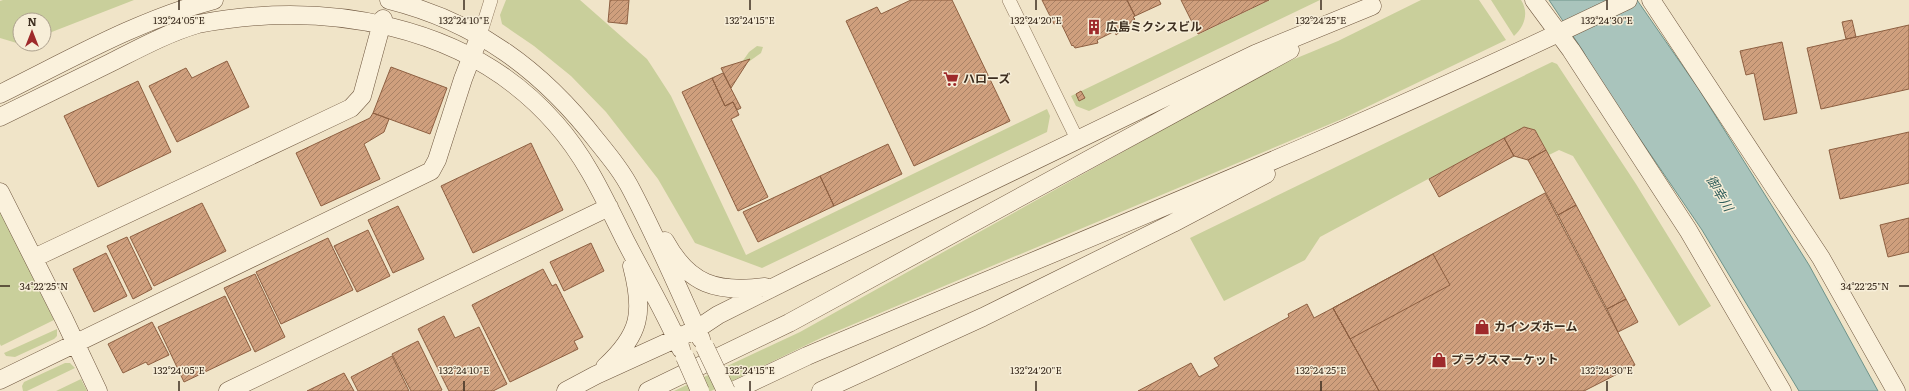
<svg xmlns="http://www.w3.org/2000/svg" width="1909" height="391" viewBox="0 0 1909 391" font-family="Literata,'Noto Sans JP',serif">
<defs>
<pattern id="building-hatch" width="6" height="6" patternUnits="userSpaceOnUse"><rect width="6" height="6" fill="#cf9f7d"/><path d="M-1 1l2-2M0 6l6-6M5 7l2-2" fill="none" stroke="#a98266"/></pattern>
</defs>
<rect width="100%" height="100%" fill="#f0e4c8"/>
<!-- green -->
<path fill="#c9cf9b" d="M3,0H134L44,35V20H20V44L0,38V1Z
M506,0H580L647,59L651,65L671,96L746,255L1047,109L1050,116L1047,132L762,268L695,243L658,179L606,112L571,76L534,46L502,24L500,15Z
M1270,0H1320L1089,111L1076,106L1071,96Z
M1421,0H1479L1506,40L1342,119L823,337L711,391H674L800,332L1275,67L1338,41Z
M1491,0H1521C1529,12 1525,26 1514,36Z
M757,46L763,47L761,53L747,63L750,59L742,62L749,52Z
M1552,62L1557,64L1636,184L1711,306L1679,326L1573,156L1559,150L1549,155L1535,130L1525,127L1320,237L1305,260L1224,301L1190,238Z
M0,211L54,320L1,346L0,344Z
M57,329V336L54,339L15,357L6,356L4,353Z
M65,363H70L75,368L27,391H23L22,386L24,382Z
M81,379L87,391H56Z"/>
<!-- water -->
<path fill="#a9c4bc" stroke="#6f938a" d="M1549,0H1637L1698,88L1809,265L1878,391H1799L1702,230L1595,73L1583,51Z"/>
<!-- building -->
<path fill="url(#building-hatch)" stroke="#8d5f41" d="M610,0H629L627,24L608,22Z
M911,0H952L1010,121L914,166L846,21L877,7L881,14Z
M1042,0H1127L1135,16L1133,17L1135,19L1116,35L1115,31L1097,40L1098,43L1075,48L1073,45L1072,46L1060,21L1054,24Z
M1127,0H1159L1161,4L1135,16Z
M1181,0H1269L1198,34Z
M1852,20L1856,37L1846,39L1842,22Z
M1909,25V89L1821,109L1807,48Z
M1782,42L1797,113L1764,120L1754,73L1746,75L1740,51Z
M750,59L747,63L731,88L721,68Z
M227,61L249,107L177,142L149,86L186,68L192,78Z
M391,67L447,88L430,134L373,113Z
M723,73L741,108L737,110L733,102L725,106L712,78Z
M712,78L725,106L733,102L739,115L731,119L768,197L738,211L682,92Z
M138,81L171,152L98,187L64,116Z
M1081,91L1085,98L1079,101L1076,94Z
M373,113L389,119L384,132L364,144L380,179L321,206L296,153L370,118Z
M1524,127L1535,130L1546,150L1528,160L1514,156L1504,138Z
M1909,132V183L1840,199L1829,150Z
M1504,138L1514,156L1439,197L1429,179Z
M531,143L563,210L473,253L441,186Z
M888,144L902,174L834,206L820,176Z
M1546,150L1576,205L1558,215L1528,160Z
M820,176L834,206L758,242L743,212Z
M1545,193L1635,365L1584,391H1379L1333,308Z
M202,203L226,251L154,286L130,237Z
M1576,205L1626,299L1607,309L1558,215Z
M398,206L424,259L393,273L368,220Z
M1909,218V252L1888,257L1880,225Z
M368,230L390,276L357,292L334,246Z
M127,237L152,289L133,299L107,246Z
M328,238L353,290L281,324L256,272Z
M591,243L604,271L564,291L550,262Z
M106,253L127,296L94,312L73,269Z
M1433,254L1450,285L1350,339L1333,308Z
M543,269L552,286L556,284L583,337L574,341L578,349L510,382L472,305Z
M255,274L285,337L255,352L224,288Z
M225,296L251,350L184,382L158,327Z
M1626,299L1638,322L1618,332L1607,309Z
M1307,304L1314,318L1333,308L1379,391H1138L1191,363L1199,377L1219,366L1214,358L1289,317L1288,314Z
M444,316L455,338L479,327L507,384L493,391H449L418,329Z
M152,322L169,355L148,365L146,362L123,373L108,344Z
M418,341L442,390L440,391H411L392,354Z
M392,356L409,391H358L351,377Z
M344,373L354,391H307Z"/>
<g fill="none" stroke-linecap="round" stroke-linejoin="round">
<defs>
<path id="street" d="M1009,0L1077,139
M480,35L491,0"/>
<path id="secondary" d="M389,0C477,22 542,70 597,141C610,157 623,173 632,191C657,239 679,289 701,339
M1534,0L1571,50L1688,230L1782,391
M1651,0L1821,258L1896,391
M0,94C69,60 138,20 214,0
M0,117C37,99 73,81 110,63C138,49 167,33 198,24C325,0 468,23 556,124C587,159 605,200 625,240C644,277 665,312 681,349
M0,192L64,319L98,391
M665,241C689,285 717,293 765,287
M34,258L351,108L362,96L383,19
M605,367C641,334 644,312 632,266
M0,380L431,171L437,160L463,79L480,35
M228,391L609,207
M566,391L596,375L697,329L718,315L798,275L1255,54L1372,6
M648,391L789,323L1290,50
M733,391L807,356C1082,240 1359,130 1628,0
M821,391L983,317L1173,223L1266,174"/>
</defs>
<!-- street casing -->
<use href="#street" stroke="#8d765c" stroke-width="14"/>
<!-- secondary casing -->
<use href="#secondary" stroke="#6f573f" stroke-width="19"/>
<!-- street -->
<use href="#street" stroke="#faf1dc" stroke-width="13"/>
<!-- secondary -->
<use href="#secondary" stroke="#faf1dc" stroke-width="18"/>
<defs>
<path id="secondary-bridge" d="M705,347L726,391
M685,357L700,391"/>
</defs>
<!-- secondary-bridge casing -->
<use href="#secondary-bridge" stroke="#6f573f" stroke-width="19" stroke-linecap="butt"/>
<!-- secondary-bridge -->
<use href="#secondary-bridge" stroke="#faf1dc" stroke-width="18"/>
</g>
<!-- ticks -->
<path fill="none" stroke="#3d2e20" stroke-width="1.5" d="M179,0V10M464,0V10M750,0V10M1036,0V10M1321,0V10M1607,0V10M0,286H10M1899,286H1909M179,381V391M464,381V391M750,381V391M1036,381V391M1321,381V391M1607,381V391"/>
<!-- icons -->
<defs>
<symbol id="building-bare" viewBox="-9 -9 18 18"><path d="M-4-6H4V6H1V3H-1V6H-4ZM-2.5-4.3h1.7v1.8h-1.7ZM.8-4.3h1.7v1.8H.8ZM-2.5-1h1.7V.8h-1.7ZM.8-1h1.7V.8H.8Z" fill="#9e2a2b" stroke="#f7eed8" stroke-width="2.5" paint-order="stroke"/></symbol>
<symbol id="supermarket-bare" viewBox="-9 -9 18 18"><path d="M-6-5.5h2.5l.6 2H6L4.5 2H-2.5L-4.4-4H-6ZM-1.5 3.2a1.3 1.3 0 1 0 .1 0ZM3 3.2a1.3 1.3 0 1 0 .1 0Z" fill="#9e2a2b" stroke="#f7eed8" stroke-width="2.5" paint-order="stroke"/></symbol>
<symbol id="shop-bare" viewBox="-9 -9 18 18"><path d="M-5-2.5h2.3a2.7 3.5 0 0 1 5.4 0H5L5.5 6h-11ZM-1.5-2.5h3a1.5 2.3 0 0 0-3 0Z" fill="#9e2a2b" stroke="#f7eed8" stroke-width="2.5" paint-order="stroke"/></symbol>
</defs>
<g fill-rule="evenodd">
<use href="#building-bare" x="1083" y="16" width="22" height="22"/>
<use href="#supermarket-bare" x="940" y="68" width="22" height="22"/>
<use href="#shop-bare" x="1471" y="316" width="22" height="22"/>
<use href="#shop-bare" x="1428" y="349" width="22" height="22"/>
</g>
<g text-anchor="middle" stroke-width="3" stroke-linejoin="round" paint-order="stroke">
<!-- poi labels -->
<g font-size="12" font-weight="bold" fill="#3d2e20" stroke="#f7eed8" text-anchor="start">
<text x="1106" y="31">広島ミクシスビル</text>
<text x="963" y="83">ハローズ</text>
<text x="1494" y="331">カインズホーム</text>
<text x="1451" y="364">プラグスマーケット</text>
</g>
<!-- water labels -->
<g font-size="13" font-style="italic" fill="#2f5d5a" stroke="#f7eed8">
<text transform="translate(1720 193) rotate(59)" y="5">御幸川</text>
</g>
</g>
<g font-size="10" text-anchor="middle" fill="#3d2e20" stroke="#f7eed8" stroke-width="3" stroke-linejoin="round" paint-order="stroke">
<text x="179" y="24">132°24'05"E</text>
<text x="464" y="24">132°24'10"E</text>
<text x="750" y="24">132°24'15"E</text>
<text x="1036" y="24">132°24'20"E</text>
<text x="1321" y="24">132°24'25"E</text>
<text x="1607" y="24">132°24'30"E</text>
<text x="44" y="290">34°22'25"N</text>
<text x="1865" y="290">34°22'25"N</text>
<text x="179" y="374">132°24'05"E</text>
<text x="464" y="374">132°24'10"E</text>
<text x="750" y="374">132°24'15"E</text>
<text x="1036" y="374">132°24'20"E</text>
<text x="1321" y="374">132°24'25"E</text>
<text x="1607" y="374">132°24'30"E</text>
</g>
<!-- north arrow -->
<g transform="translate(32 32)"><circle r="19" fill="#f7eed8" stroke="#ada18e"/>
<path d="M0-3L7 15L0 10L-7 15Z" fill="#9e2a2b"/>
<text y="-6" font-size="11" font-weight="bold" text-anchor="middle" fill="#3d2e20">N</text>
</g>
</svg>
